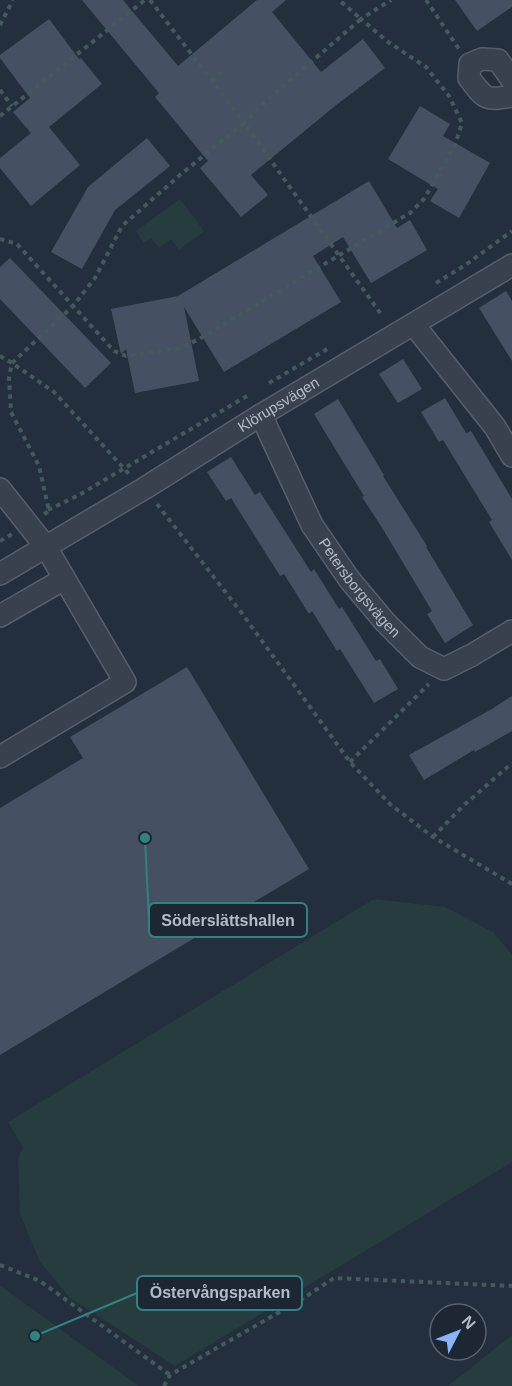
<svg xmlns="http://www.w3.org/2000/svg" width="512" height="1386" viewBox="0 0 512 1386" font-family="Arial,sans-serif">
<rect width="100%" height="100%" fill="#242f3e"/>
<!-- green -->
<path fill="#263c3f" d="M180,199L204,231L179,250L171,239L159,248L151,238L144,243L136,231Z
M374,899L445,907L493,932L512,955V1162L175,1366L69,1297L40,1262L20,1214L18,1159L23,1147L8,1122Z
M0,1287H2L139,1386H0Z
M512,1335V1386H448Z"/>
<!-- building -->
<path fill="#455162" d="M82,0H123L178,66L257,0H286L272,12L321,72L363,39L385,68L335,106L251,175L268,195L241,217L200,168L208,161L155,97L159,93Z
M455,0H512V7L477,31Z
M49,19L79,59L81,58L102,84L49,127L80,165L31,206L0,168V158L31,133L13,112L30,98L0,58V55Z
M420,106L450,124L443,136L490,163L459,218L430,201L438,189L388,159Z
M147,138L170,166L115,210L82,269L51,252L88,187Z
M369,181L397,228L410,220L427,250L371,283L343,237L313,256L341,302L224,372L184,307L199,381L135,393L126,349L121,354L111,309L178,296Z
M10,258L111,363L85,388L0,299V267Z
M506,291L512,301V361L479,308Z
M403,359L422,389L398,403L379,374Z
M445,398L466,433L471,431L512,499V560L489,522L492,520L443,440L439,442L421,412Z
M338,399L384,475L383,476L427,546L426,547L473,625L445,643L427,614L432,611L381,526L362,497L364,496L342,460L314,414Z
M231,457L255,495L260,492L311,572L314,569L339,609L342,607L376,661L380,659L398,689L374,703L340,649L337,651L312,611L309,614L284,574L280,576L231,498L226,501L207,472Z
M187,667L309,869L0,1055V808L83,758L70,737Z
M512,696V731L475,752L474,750L424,780L409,755L492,709Z"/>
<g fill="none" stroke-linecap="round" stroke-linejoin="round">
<defs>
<g id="minor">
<path d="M512,80L498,60L482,59L470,64L469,78C485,99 485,101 512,96"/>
<path d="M414,325L495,427L512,456"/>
<path id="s1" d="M261,415L312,525L349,579L385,622L420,657L444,669L472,655L512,631"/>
<path d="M0,489L46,547L125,682L0,757"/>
<path id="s2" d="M0,574L145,488L261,415L512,265"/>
<path d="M0,616L64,579"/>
</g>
</defs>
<!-- minor casing -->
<use href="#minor" stroke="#565f6c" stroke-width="24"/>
<!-- path -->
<path stroke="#44595c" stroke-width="4" stroke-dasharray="4.5 4.5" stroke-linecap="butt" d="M150,0L244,123L274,94L361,19L339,0
M426,0L459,49
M0,25L13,0
M212,81L224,70
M0,90L12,106
M0,116L145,0
M0,239L17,244L114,351L126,356L180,348L199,339L410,213L424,199L455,145L462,123L449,96L426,67L388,42L361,19L391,0
M436,283L464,266L512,231
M0,356L12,363L54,392L129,474
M269,383L327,349
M157,504L241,612L350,762L391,805L433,837L512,884
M48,510L79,495L247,396
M44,514L49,511L39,466L11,412L9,377L12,363L73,306L95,278L122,226L180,175L244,123L383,317
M0,541L12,534
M350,762L429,684
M433,837L462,807L512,763
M0,1265L40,1281L170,1375
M164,1386L170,1375L302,1299L334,1278L512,1286"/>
<!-- minor -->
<use href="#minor" stroke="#38414e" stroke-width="21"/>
</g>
<g text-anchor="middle" stroke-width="4.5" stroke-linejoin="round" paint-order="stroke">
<!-- street labels -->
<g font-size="15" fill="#b4bcc9" stroke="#1d2633">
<text dy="5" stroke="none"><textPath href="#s2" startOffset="326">Klörupsvägen</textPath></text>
<text dy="5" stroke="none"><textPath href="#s1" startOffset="200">Petersborgsvägen</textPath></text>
</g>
</g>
<!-- callouts -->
<path fill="none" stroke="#308480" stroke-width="2" d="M145 838L149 920M35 1336L137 1293"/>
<g fill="#308480" stroke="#1d2633" stroke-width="2">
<circle cx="145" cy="838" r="6"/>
<circle cx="35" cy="1336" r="6"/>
</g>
<g fill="#1d2633" stroke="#308480" stroke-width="2">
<rect x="149" y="903" width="158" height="34" rx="6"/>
<rect x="137" y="1276" width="165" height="34" rx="6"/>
</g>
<g font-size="16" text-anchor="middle" font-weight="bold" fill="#b4bcc9">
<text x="228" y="926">Söderslättshallen</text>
<text x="220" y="1298">Östervångsparken</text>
</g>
<!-- north arrow -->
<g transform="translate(458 1332) rotate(48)"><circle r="28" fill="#1d2633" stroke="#59626f" stroke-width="1.5"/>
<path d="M0-4.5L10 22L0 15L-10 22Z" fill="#8ab4f8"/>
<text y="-9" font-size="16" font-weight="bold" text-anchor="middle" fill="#b4bcc9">N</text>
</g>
</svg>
